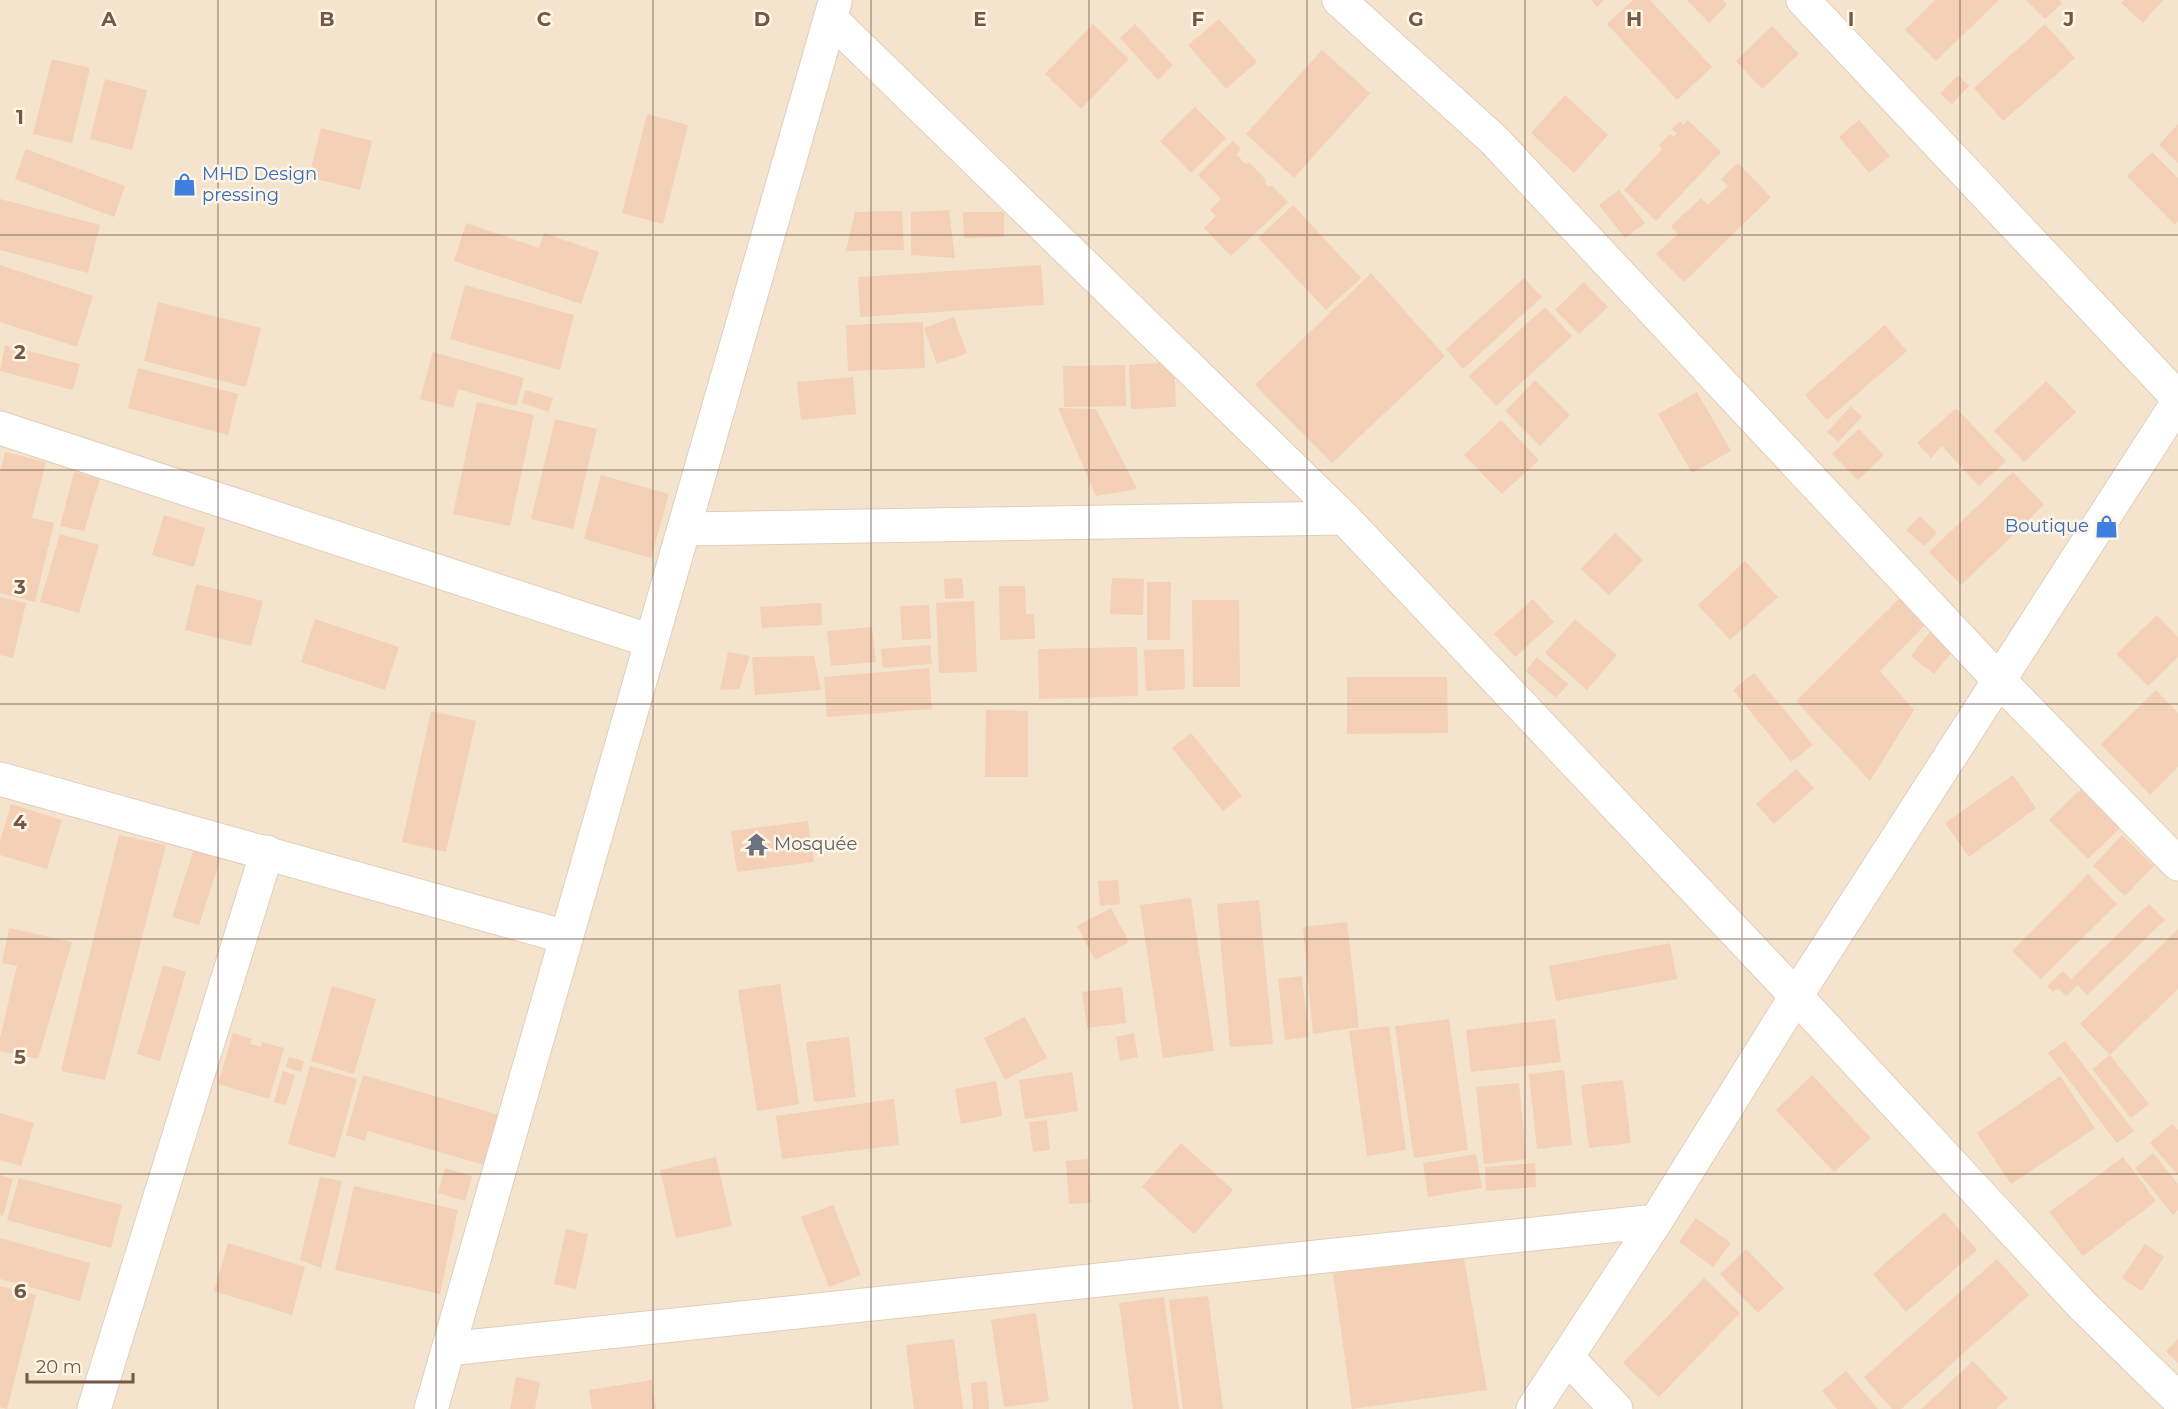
<svg xmlns="http://www.w3.org/2000/svg" width="2178" height="1409" viewBox="0 0 2178 1409" font-family="Montserrat,sans-serif">
<rect width="100%" height="100%" fill="#fdf2df"/>
<!-- residential -->
<path fill="#f4e4cd" d="M0,0H2178V1409H0Z"/>
<!-- building -->
<path fill="#f3d0b6" d="M1591,0H1604L1597,7Z
M1633,0H1650L1712,67L1677,100L1607,24Z
M1687,0H1723L1727,5L1709,23Z
M1935,0H1999L1936,61L1905,30Z
M2026,0H2059L2062,3L2045,19Z
M2124,0H2163L2143,23L2121,3Z
M1219,19L1257,62L1226,89L1188,45Z
M1093,24L1129,59L1081,109L1045,74Z
M1135,24L1173,65L1158,80L1120,38Z
M2045,24L2075,58L2003,121L1974,88Z
M1772,26L1799,54L1762,89L1736,61Z
M1322,50L1370,93L1294,178L1246,134Z
M52,59L90,68L72,143L33,134Z
M1958,75L1969,86L1952,104L1940,94Z
M105,79L147,90L132,150L90,139Z
M1565,95L1608,135L1574,173L1531,133Z
M1195,107L1226,138L1191,173L1160,141Z
M647,114L688,125L663,224L622,213Z
M1688,120L1721,152L1656,221L1624,190L1662,149L1659,145L1670,134L1674,137L1677,133L1672,129L1680,121L1683,125Z
M1859,120L1890,156L1869,173L1839,137Z
M2178,124V163L2159,145Z
M321,128L372,141L360,190L309,177Z
M1233,141L1241,149L1236,154L1246,165L1249,162L1266,180L1264,182L1269,187L1271,185L1288,202L1231,256L1204,228L1216,216L1210,210L1221,199L1198,175Z
M26,149L125,186L114,217L15,179Z
M2152,152L2178,178V221L2175,225L2127,176Z
M1738,163L1771,197L1684,282L1656,254L1678,234L1671,226L1701,198L1708,205L1728,186L1721,179Z
M1619,190L1645,223L1625,238L1599,205Z
M0,199L100,225L88,273L0,250Z
M1293,205L1361,278L1326,310L1258,238Z
M949,210L955,258L911,255V212Z
M902,211L904,250L846,251L855,212Z
M963,212H1004V237L964,238Z
M466,223L539,248L544,233L599,252L581,304L454,261Z
M0,265L93,296L77,347L0,322Z
M1041,265L1044,305L860,317L858,277Z
M1371,273L1445,356L1332,463L1255,385Z
M1524,278L1542,297L1463,369L1446,349Z
M1584,282L1608,307L1579,334L1555,310Z
M465,285L574,315L560,370L450,339Z
M158,302L261,328L246,387L144,361Z
M1545,307L1572,336L1496,406L1469,376Z
M954,317L967,353L937,364L924,328Z
M923,322L925,368L848,371L846,325Z
M1885,325L1907,351L1827,420L1805,395Z
M5,345L80,364L73,390L0,371Z
M433,352L524,378L516,406L458,389L453,408L420,399Z
M1174,362L1176,407L1131,409L1129,365Z
M1125,365L1126,406L1064,407L1063,366Z
M138,368L238,394L228,435L128,408Z
M853,377L856,414L801,420L797,382Z
M1535,380L1570,415L1540,446L1505,411Z
M2046,381L2076,412L2024,462L1994,431Z
M525,390L553,398L549,412L522,403Z
M1697,392L1731,451L1692,473L1658,414Z
M477,402L534,415L510,526L453,514Z
M1851,406L1862,417L1838,442L1827,432Z
M1058,408L1096,409L1137,489L1096,496Z
M1956,408L2006,461L1979,486L1942,446L1931,458L1917,443Z
M555,419L597,429L573,529L531,519Z
M1501,420L1539,460L1502,494L1464,455Z
M1859,429L1884,455L1858,480L1832,454Z
M5,452L46,462L32,518L54,523L35,602L0,593V473Z
M74,472L100,479L84,531L60,526Z
M2013,472L2044,505L1961,585L1929,552Z
M601,475L669,494L651,558L584,539Z
M164,515L205,528L194,567L152,555Z
M1920,516L1937,533L1924,546L1906,530Z
M1615,533L1643,560L1609,595L1581,569Z
M60,534L99,545L79,613L40,602Z
M1745,561L1778,597L1730,640L1698,605Z
M962,578L964,598L945,599L944,579Z
M1112,578L1144,579L1143,615L1110,614Z
M1147,582H1171L1170,640H1147Z
M196,584L263,601L251,646L185,630Z
M999,586H1025L1026,614H1034L1035,639L1000,640Z
M1904,594L1928,622L1880,671L1914,710L1870,781L1796,701Z
M0,597L26,603L13,658L0,655Z
M1533,599L1554,622L1515,657L1494,634Z
M1192,600H1239L1240,687H1193Z
M974,601L977,672L939,673L936,603Z
M821,603L822,625L762,628L760,607Z
M929,605L931,639L902,640L900,606Z
M2157,615L2178,637V657L2148,686L2116,654Z
M315,619L399,647L385,690L301,662Z
M1575,619L1617,655L1587,690L1545,653Z
M872,627L876,662L831,666L827,631Z
M1933,628L1956,647L1934,674L1911,656Z
M930,645L932,664L883,668L881,649Z
M1137,647L1138,696L1039,699L1038,649Z
M1184,649L1185,689L1146,691L1144,650Z
M728,652L750,656L739,689L720,690Z
M814,656L821,690L755,695L752,657Z
M1537,657L1568,684L1556,698L1526,671Z
M929,668L932,709L827,717L824,677Z
M1754,673L1813,745L1791,762L1733,690Z
M1347,677H1447L1448,733L1347,734Z
M2156,690L2178,713V767L2150,795L2101,744Z
M986,710L1028,711V777H985Z
M431,711L476,721L446,852L402,842Z
M1191,733L1242,796L1223,811L1172,748Z
M1796,769L1814,788L1774,824L1756,804Z
M2013,775L2036,808L1969,857L1945,823Z
M2081,789L2120,828L2088,859L2049,820Z
M11,804L62,820L47,869L0,855V841Z
M808,821L814,862L737,872L731,831Z
M119,835L166,845L105,1080L61,1071Z
M2122,835L2154,866L2125,896L2093,866Z
M195,846L222,854L199,925L172,917Z
M2088,874L2117,904L2041,979L2012,951Z
M1118,880L1120,904L1100,906L1098,881Z
M1191,898L1214,1051L1163,1058L1140,905Z
M1259,900L1273,1044L1230,1047L1217,904Z
M2149,904L2165,920L2087,995L2078,985L2066,996L2058,988L2053,992L2047,986L2063,971L2071,979Z
M1111,908L1129,942L1095,960L1077,926Z
M1347,922L1359,1027L1313,1034L1303,927Z
M9,928L72,942L38,1059L0,1051V1038L17,966L2,963Z
M2178,929V989L2110,1055L2080,1024Z
M1670,943L1677,979L1556,1001L1549,966Z
M163,965L186,972L160,1061L137,1054Z
M1302,976L1309,1037L1285,1040L1278,979Z
M780,984L799,1104L757,1111L738,990Z
M332,986L376,999L354,1074L311,1061Z
M1122,987L1126,1023L1087,1028L1082,992Z
M1025,1017L1047,1058L1005,1080L984,1038Z
M1449,1019L1468,1150L1414,1158L1395,1026Z
M1555,1019L1561,1062L1471,1072L1466,1030Z
M1389,1026L1406,1150L1367,1156L1349,1031Z
M233,1033L252,1039L250,1044L261,1047L262,1042L284,1048L269,1099L218,1084Z
M1134,1033L1138,1057L1120,1061L1116,1037Z
M849,1037L856,1097L814,1102L806,1042Z
M2065,1041L2134,1131L2117,1143L2048,1053Z
M2110,1055L2149,1104L2131,1118L2092,1069Z
M289,1057L304,1061L301,1072L286,1067Z
M310,1066L357,1079L335,1158L288,1144Z
M1564,1070L1572,1145L1537,1149L1529,1074Z
M283,1071L295,1075L286,1105L274,1102Z
M1072,1072L1078,1111L1025,1119L1019,1080Z
M363,1075L499,1115L484,1165L368,1131L365,1141L346,1135Z
M1812,1075L1871,1138L1834,1172L1776,1110Z
M2060,1076L2095,1128L2011,1184L1977,1133Z
M1623,1080L1631,1143L1589,1148L1581,1085Z
M996,1081L1002,1116L961,1124L955,1089Z
M1519,1083L1526,1159L1484,1164L1476,1087Z
M894,1099L899,1145L782,1159L776,1116Z
M0,1113L34,1123L21,1166L0,1160Z
M1047,1120L1050,1150L1033,1152L1029,1122Z
M2172,1124L2178,1130V1175L2150,1143Z
M1181,1143L1233,1190L1194,1234L1142,1187Z
M2153,1153L2178,1184V1210L2173,1215L2135,1168Z
M1476,1154L1482,1188L1428,1197L1423,1163Z
M716,1157L732,1226L676,1238L660,1170Z
M2123,1157L2156,1201L2083,1256L2049,1212Z
M1088,1159L1091,1203L1069,1204L1066,1161Z
M1535,1163L1536,1187L1486,1191L1485,1167Z
M445,1168L472,1176L465,1201L438,1193Z
M0,1175L13,1179L3,1216L0,1215Z
M320,1177L342,1181L321,1268L300,1260Z
M19,1178L122,1205L111,1248L7,1220Z
M354,1186L458,1210L440,1294L335,1270Z
M833,1205L861,1275L829,1287L801,1217Z
M1944,1212L1977,1250L1906,1312L1873,1274Z
M1696,1218L1731,1243L1713,1267L1679,1242Z
M566,1229L588,1234L576,1289L554,1284Z
M0,1238L90,1263L80,1301L0,1279Z
M228,1243L305,1267L292,1315L214,1291Z
M2145,1244L2164,1257L2142,1291L2122,1278Z
M1746,1249L1784,1288L1758,1313L1720,1274Z
M1463,1253L1487,1390L1352,1409L1333,1273Z
M1997,1259L2029,1295L1901,1409H1892L1864,1377Z
M1704,1278L1740,1313L1659,1397L1623,1363Z
M0,1286L36,1295L7,1409L0,1407Z
M1208,1296L1223,1409H1183L1169,1300Z
M1164,1297L1179,1409H1133L1119,1303Z
M1036,1313L1049,1401L1004,1407L991,1320Z
M954,1339L963,1409H914L906,1345Z
M2178,1339V1363L2166,1351Z
M1973,1361L2008,1398L1996,1409H1921Z
M1846,1371L1878,1409H1837L1822,1391Z
M516,1377L540,1382L535,1409H510Z
M652,1380L656,1409H592L589,1390Z
M987,1381L989,1409H973L971,1383Z"/>
<g fill="none" stroke-linecap="round" stroke-linejoin="round">
<defs>
<path id="minor" d="M1339,0L1494,140L1998,679L2178,864
M1803,0L2178,398
M830,18L1344,518L1796,996L2082,1305L2178,1399
M0,428L651,641
M684,529L1344,518
M0,779L566,937
M448,1349L1656,1221
M1567,1357L1616,1409
M94,1409L267,852
M431,1409L835,2
M1533,1409L1656,1221L1796,996L2178,402"/>
</defs>
<!-- minor casing -->
<use href="#minor" stroke="#e1cebb" stroke-width="35"/>
<!-- minor -->
<use href="#minor" stroke="#fff" stroke-width="33"/>
</g>
<!-- grid -->
<path fill="none" stroke="#735747" stroke-width="1.5" stroke-opacity="0.55" d="M218,0V1409M436,0V1409M653,0V1409M871,0V1409M1089,0V1409M1307,0V1409M1525,0V1409M1742,0V1409M1960,0V1409M0,235H2178M0,470H2178M0,704H2178M0,939H2178M0,1174H2178"/>
<!-- icons -->
<defs>
<symbol id="shop-bare" viewBox="-9 -9 18 18"><path d="M-5-2.5h2.3a2.7 3.5 0 0 1 5.4 0H5L5.5 6h-11ZM-1.5-2.5h3a1.5 2.3 0 0 0-3 0Z" fill="#3f7fe0" stroke="#fff6e6" stroke-width="2.5" paint-order="stroke"/></symbol>
<symbol id="temple-bare" viewBox="-9 -9 18 18"><path d="M0-6L5-2H3V0L6.5 2.5H4V6H1.5V3h-3V6H-4V2.5H-6.5L-3 0V-2H-5Z" fill="#6b7280" stroke="#fff6e6" stroke-width="2.5" paint-order="stroke"/></symbol>
</defs>
<g fill-rule="evenodd">
<use href="#shop-bare" x="168" y="168" width="33" height="33"/>
<use href="#shop-bare" x="2090" y="510" width="33" height="33"/>
<use href="#temple-bare" x="740" y="828" width="33" height="33"/>
</g>
<g text-anchor="middle" stroke-width="5" stroke-linejoin="round" paint-order="stroke">
<!-- shop labels -->
<g font-size="18" fill="#366cbe" stroke="#fff6e6" text-anchor="start">
<text x="202" y="180">MHD Design<tspan x="202" dy="21">pressing</tspan></text>
<text x="2089" y="532" text-anchor="end">Boutique</text>
</g>
<!-- worship labels -->
<g font-size="18" fill="#5b616d" stroke="#fff6e6" text-anchor="start">
<text x="774" y="850">Mosquée</text>
</g>
</g>
<g font-size="20" text-anchor="middle" font-weight="bold" fill="#735747" stroke="#fff6e6" stroke-width="5" stroke-linejoin="round" paint-order="stroke">
<text x="109" y="26">A</text>
<text x="327" y="26">B</text>
<text x="544" y="26">C</text>
<text x="762" y="26">D</text>
<text x="980" y="26">E</text>
<text x="1198" y="26">F</text>
<text x="1416" y="26">G</text>
<text x="1634" y="26">H</text>
<text x="1851" y="26">I</text>
<text x="2069" y="26">J</text>
<text x="20" y="124">1</text>
<text x="20" y="359">2</text>
<text x="20" y="594">3</text>
<text x="20" y="829">4</text>
<text x="20" y="1064">5</text>
<text x="20" y="1298">6</text>
</g>
<!-- scale -->
<path d="M27 1373v9h106v-9" fill="none" stroke="#735747" stroke-width="3"/>
<text x="36" y="1373" font-size="18" fill="#735747" stroke="#fff6e6" stroke-width="4.5" paint-order="stroke">20 m</text>
</svg>
